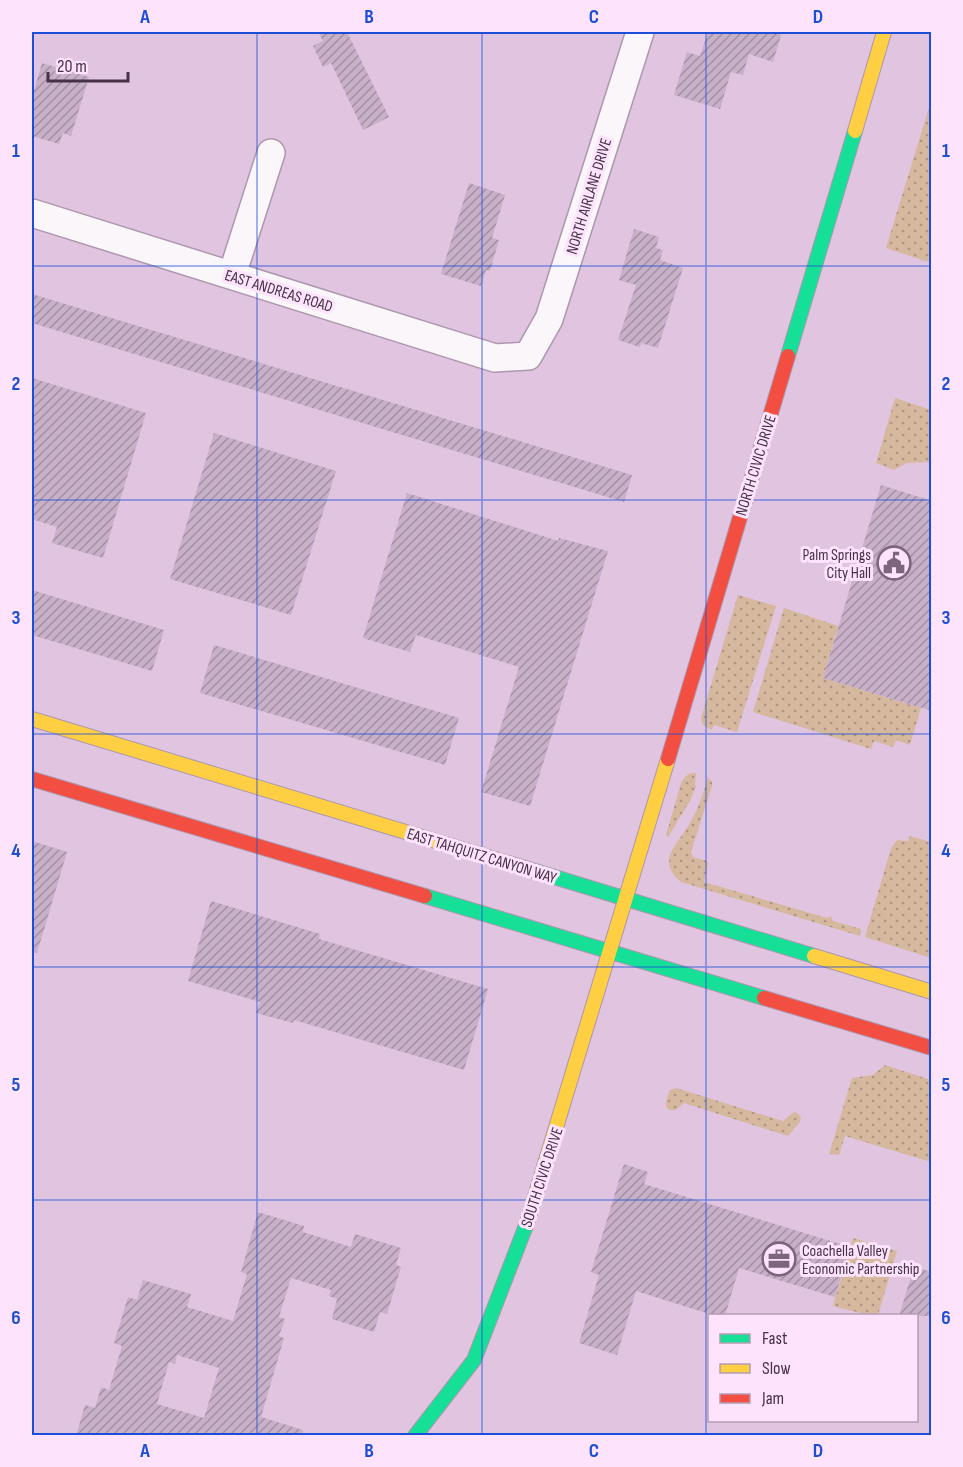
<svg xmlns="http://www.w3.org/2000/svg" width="963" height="1467" viewBox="0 0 963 1467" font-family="'Sofia Sans Condensed',sans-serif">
<defs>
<pattern id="grass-dots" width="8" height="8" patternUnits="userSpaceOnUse" patternTransform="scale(1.5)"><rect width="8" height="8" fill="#d6b89e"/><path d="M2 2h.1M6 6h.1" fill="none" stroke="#af9683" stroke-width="1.8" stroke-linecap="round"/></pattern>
<pattern id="building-hatch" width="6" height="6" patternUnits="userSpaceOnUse" patternTransform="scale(1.5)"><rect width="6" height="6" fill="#c8b0c8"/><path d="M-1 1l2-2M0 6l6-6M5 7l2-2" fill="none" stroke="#a490a4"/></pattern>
</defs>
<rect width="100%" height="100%" fill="#e0c4e0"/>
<!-- grass -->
<path fill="url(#grass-dots)" d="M931,101L932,263H931L886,248Z
M895,398L931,410V462L907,463L894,470L876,463Z
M738,595L776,606L737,732L714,725L712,730L703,725L701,718Z
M784,608L838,626L823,678L921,708L910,745L896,740L893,747L874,741L871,749L753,712Z
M690,773H696L695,785L696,786L690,801L668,837L666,835L681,783L685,777Z
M708,777L712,782V786L691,852L693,857L707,861L708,864L704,882L827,918L831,916L833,921L861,929L860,936L681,882C654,860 680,843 691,821C699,807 704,792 708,777Z
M910,836L931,842V958L865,937L891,848L897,840L908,841Z
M885,1065L931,1080V1162L845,1136L839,1155L829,1154L852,1078L873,1075Z
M676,1088L783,1121L794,1112L798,1113L801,1118L800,1122L788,1136L684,1103L676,1110C661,1112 666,1099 670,1090Z
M853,1238L897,1251L878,1315H868L833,1306Z"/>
<!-- building -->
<path fill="url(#building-hatch)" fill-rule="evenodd" d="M318,32H347L389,117L363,130L331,63L323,67L313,46L323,41Z
M708,32H782L773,62L749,54L743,75L731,72L720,109L674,95L687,52L700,56Z
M42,63L89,77L71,136L63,133L59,144L32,136V97Z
M469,183L505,195L492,238L499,240L490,271L486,270L481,286L441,274Z
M634,229L659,237L656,248L663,250L660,260L683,268L658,348L641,343L640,347L618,340L636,285L619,280Z
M32,294L632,475L624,502L32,323Z
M32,378L146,413L103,558L52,543L57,527L32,519Z
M214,433L336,471L291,615L170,579Z
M881,485L932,501V711L823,678Z
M407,493L558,541L559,538L608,551L530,806L481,792L519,667L416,635L410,652L363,638Z
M32,590L164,630L152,671L32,635Z
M214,645L459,718L445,765L200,693Z
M32,841L67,852L37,953L32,952Z
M211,901L320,934L319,939L488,989L464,1070L294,1020L293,1023L256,1013L260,1002L188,981Z
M624,1164L648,1172L644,1184L850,1247L835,1297L739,1268L725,1316H716L636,1291L617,1355L579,1343L599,1275L591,1272Z
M258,1212L304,1226L303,1232L351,1247L355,1234L401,1248L396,1265L401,1267L387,1314L380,1312L374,1332L332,1319L337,1299L329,1296L331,1290L291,1278L279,1317L285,1319L279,1336L284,1338L261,1417L303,1430L302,1436H76L85,1405L95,1408L101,1387L109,1390L122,1346L114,1343L128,1297L137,1300L143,1280L191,1294L187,1307L233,1321L247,1274L241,1272ZM177,1355L219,1368L204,1418L157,1404L169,1362L175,1364Z
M914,1267L932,1272V1316H899Z"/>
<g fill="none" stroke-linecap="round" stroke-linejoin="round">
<defs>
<path id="street" d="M32,213L495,358L528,356L549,319L640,32
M232,275L271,153"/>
<path id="fast" d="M788,356L855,131
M528,869L814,956
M425,896L764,998
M415,1436L474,1360L527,1223L537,1190"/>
<path id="slow" d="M855,131L884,32
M32,719L528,869
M814,956L932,992
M537,1190L668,759"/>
<path id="jam" d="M668,759L788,356
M32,779L425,896
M764,998L932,1048"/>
</defs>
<!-- street casing -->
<use href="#street" stroke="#ad97ad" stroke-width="30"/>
<!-- fast casing -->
<use href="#fast" stroke="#ad97ad" stroke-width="16"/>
<!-- slow casing -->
<use href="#slow" stroke="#ad97ad" stroke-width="16"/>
<!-- jam casing -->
<use href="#jam" stroke="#ad97ad" stroke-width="16"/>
<!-- street -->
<use href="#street" stroke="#faf6fa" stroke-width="27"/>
<!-- fast -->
<use href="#fast" stroke="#16e098" stroke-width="14"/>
<!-- slow -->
<use href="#slow" stroke="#ffcf43" stroke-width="14"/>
<!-- jam -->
<use href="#jam" stroke="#f24e42" stroke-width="14"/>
</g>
<!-- grid -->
<path fill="none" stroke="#1d4ed8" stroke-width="1.5" stroke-opacity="0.55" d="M257,32V1436M482,32V1436M706,32V1436M32,266H932M32,500H932M32,734H932M32,967H932M32,1200H932"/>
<!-- icons -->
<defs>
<symbol id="civic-ring" viewBox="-11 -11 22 22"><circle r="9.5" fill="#fee3fd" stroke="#7d657d" stroke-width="1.5"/><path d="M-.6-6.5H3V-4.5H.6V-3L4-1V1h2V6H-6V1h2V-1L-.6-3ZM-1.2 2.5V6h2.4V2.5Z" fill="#7d657d"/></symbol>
<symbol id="office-ring" viewBox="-11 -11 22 22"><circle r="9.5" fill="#fee3fd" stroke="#7d657d" stroke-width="1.5"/><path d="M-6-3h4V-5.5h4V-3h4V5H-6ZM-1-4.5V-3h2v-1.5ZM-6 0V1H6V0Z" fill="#7d657d"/></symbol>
</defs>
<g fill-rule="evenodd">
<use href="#civic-ring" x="875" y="544" width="38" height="38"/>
<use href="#office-ring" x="760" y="1240" width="38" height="38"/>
</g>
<g text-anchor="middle" stroke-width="6" stroke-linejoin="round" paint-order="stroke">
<!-- street labels -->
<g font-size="16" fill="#473247" stroke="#fee3fd">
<text transform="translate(588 196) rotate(-73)" y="6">NORTH AIRLANE DRIVE</text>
<text transform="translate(279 290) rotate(17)" y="6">EAST ANDREAS ROAD</text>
<text transform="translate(755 465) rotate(-73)" y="6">NORTH CIVIC DRIVE</text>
<text transform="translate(482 855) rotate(17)" y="6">EAST TAHQUITZ CANYON WAY</text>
<text transform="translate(541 1177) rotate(-72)" y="6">SOUTH CIVIC DRIVE</text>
</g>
<!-- poi labels -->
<g font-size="16" fill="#473247" stroke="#fee3fd" text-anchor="end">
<text x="871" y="560">Palm Springs<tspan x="871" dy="18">City Hall</tspan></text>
<text x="802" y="1256" text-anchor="start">Coachella Valley<tspan x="802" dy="18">Economic Partnership</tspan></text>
</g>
</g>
<!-- border -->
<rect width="963" height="1467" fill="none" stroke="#fee3fd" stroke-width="66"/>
<!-- legend -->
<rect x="708" y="1314" width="210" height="108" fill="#fee3fd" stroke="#b59cb4" stroke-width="1.5"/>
<rect x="720" y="1334" width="30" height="9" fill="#16e098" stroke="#b59cb4" stroke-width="1.5"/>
<text x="762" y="1344" font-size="18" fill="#473247">Fast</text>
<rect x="720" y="1364" width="30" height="9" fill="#ffcf43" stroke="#b59cb4" stroke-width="1.5"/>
<text x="762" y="1374" font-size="18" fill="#473247">Slow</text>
<rect x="720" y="1394" width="30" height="9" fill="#f24e42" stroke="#b59cb4" stroke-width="1.5"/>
<text x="762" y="1404" font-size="18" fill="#473247">Jam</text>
<!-- scale -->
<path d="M48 72v9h80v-9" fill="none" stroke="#473247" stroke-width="3"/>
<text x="57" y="72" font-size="18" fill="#473247" stroke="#fee3fd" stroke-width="4.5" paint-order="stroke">20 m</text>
<rect x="33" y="33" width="897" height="1401" fill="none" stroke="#1d4ed8" stroke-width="2"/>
<g font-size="20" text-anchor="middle" font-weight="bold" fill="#1d4ed8">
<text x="145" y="23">A</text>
<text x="369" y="23">B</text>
<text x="594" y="23">C</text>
<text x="818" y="23">D</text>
<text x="16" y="157">1</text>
<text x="946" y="157">1</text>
<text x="16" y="390">2</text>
<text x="946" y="390">2</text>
<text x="16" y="624">3</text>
<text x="946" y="624">3</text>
<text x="16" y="857">4</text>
<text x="946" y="857">4</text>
<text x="16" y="1091">5</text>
<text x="946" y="1091">5</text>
<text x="16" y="1324">6</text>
<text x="946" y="1324">6</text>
<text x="145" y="1457">A</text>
<text x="369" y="1457">B</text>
<text x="594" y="1457">C</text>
<text x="818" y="1457">D</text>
</g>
</svg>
